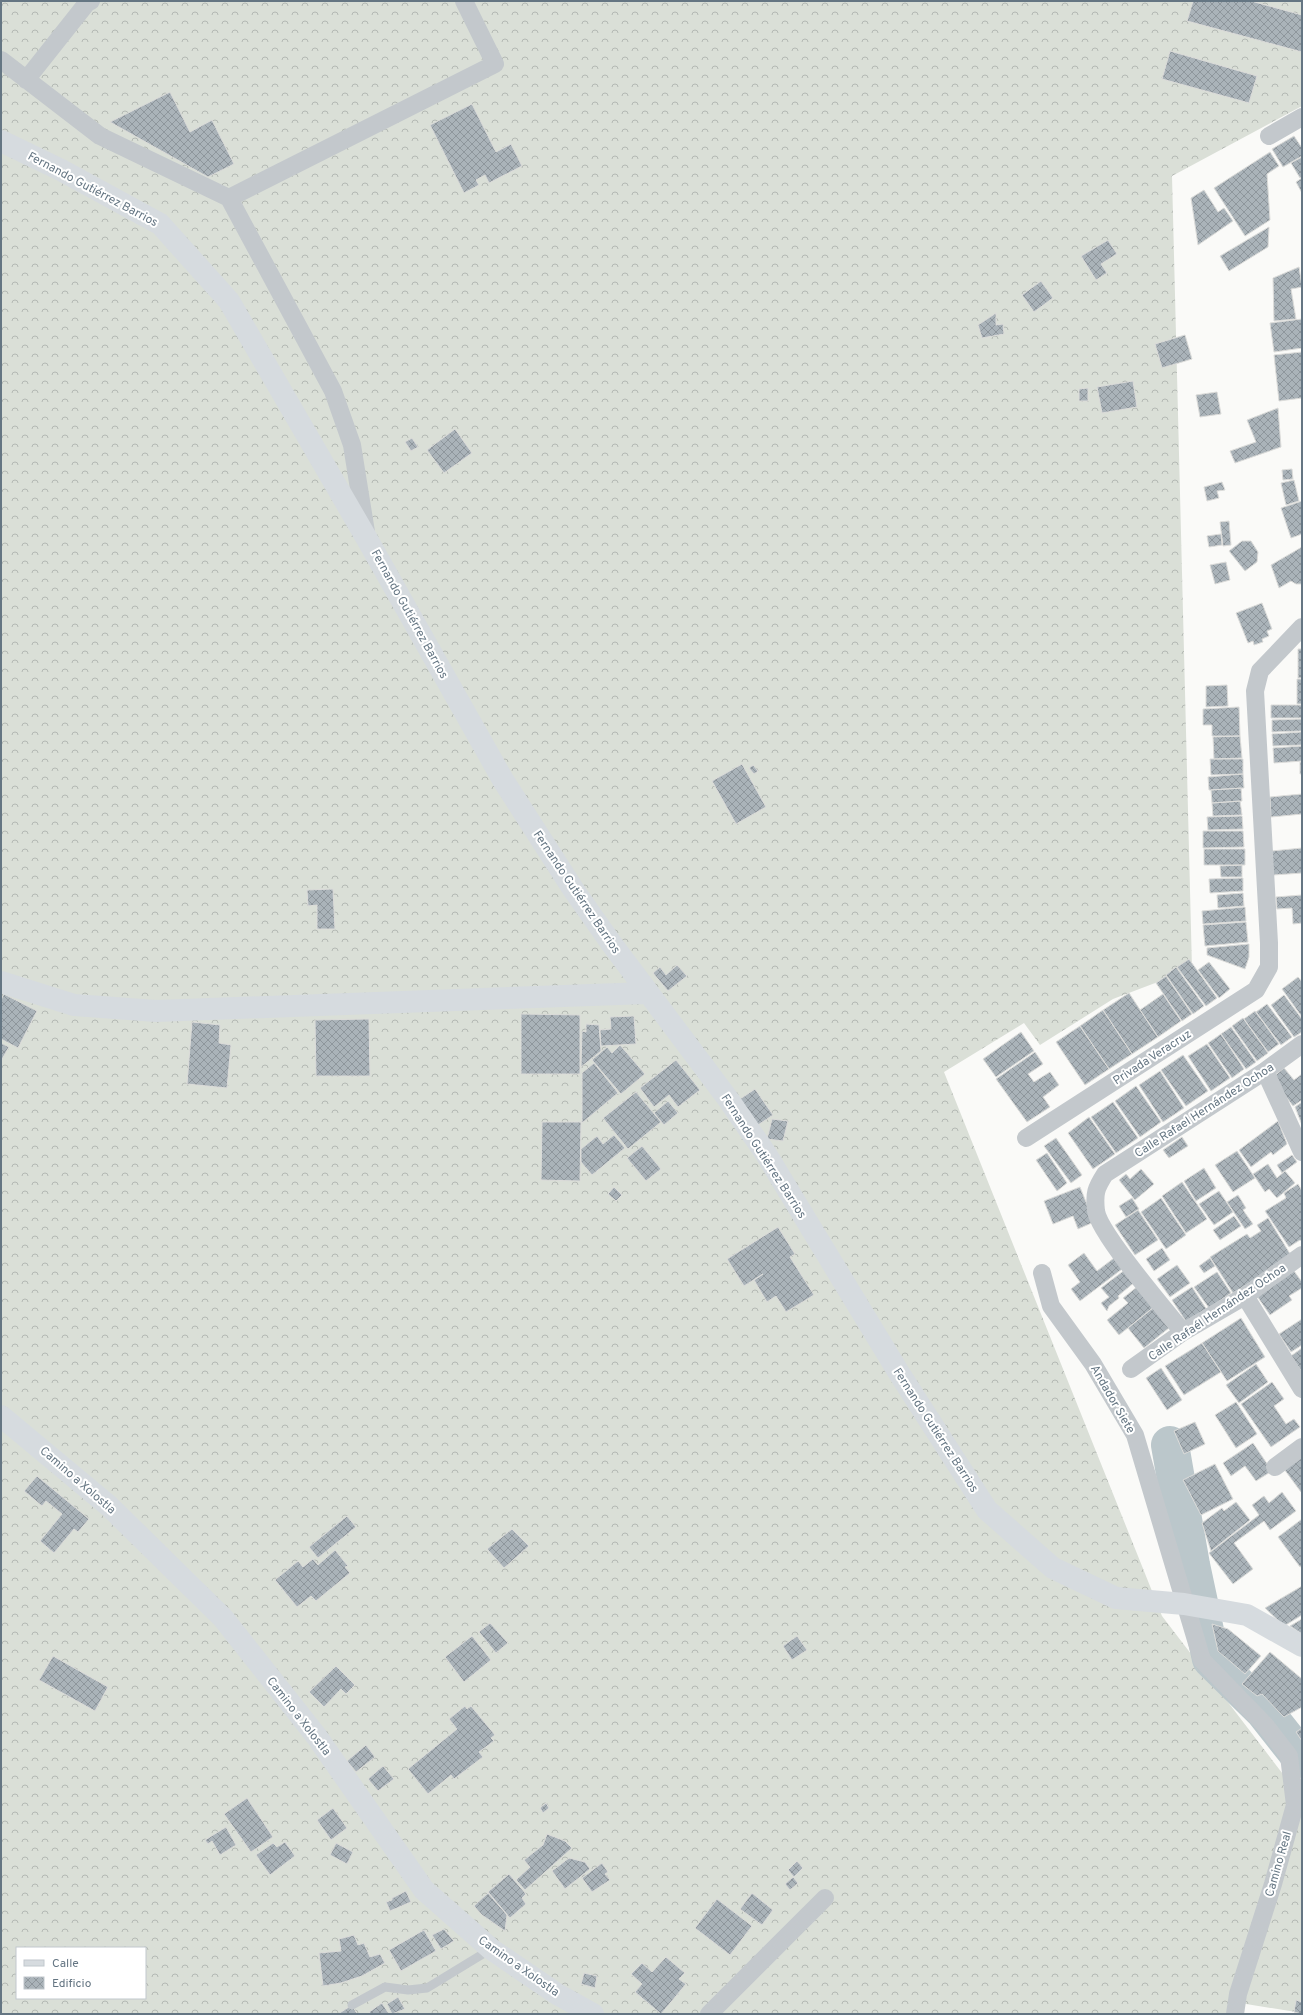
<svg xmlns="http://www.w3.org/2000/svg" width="1303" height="2015" viewBox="0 0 1303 2015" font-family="Overpass,sans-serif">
<defs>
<pattern id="forest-crowns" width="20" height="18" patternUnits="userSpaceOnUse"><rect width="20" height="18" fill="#dadfd7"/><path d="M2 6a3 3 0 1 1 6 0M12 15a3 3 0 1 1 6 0" fill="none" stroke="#b4b9b4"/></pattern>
<pattern id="building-cross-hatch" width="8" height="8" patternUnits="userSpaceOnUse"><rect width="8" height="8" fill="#aab3b9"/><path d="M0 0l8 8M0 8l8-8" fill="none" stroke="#8e969c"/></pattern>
</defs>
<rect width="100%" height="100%" fill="#fafaf8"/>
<!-- forest -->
<path fill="url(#forest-crowns)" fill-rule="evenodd" d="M1,1H1302V106L1172,176L1192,969L1113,999L1040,1045L1024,1023L944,1072L1162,1616L1302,1799V2013L1234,2002V2014H1ZM17,1948H145V1998H17Z"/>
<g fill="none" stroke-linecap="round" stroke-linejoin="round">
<!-- river -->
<path stroke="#bbc7cb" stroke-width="38" d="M1170,1445L1191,1565L1211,1659L1264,1711L1302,1759"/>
</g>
<!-- building -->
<path fill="url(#building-cross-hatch)" stroke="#dcdcda" d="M1193,1H1251L1302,15V52L1187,21Z
M1170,51L1257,76L1249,103L1162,79Z
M170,92L190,132L212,120L234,164L208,177L110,122Z
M472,104L496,152L511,144L522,166L489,183L485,175L476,180L479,185L464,193L430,125Z
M1294,136L1302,148V156L1283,167L1272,149Z
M1270,152L1279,166L1267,174L1270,220L1245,236L1214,188Z
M1302,157V177L1300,178L1291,163Z
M1302,178V193L1296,182Z
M1204,190L1218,212L1224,208L1233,221L1198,245L1191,198Z
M1269,227L1268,247L1229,271L1220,256Z
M1108,240L1117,254L1101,264L1107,273L1096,280L1081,256Z
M1299,267L1302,287L1291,289L1296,319L1274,321L1273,278Z
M1041,281L1053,298L1034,312L1022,295Z
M996,313V325L1003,324L1004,334L982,338L978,325Z
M1302,319V348L1274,352L1270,323Z
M1185,335L1192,359L1162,368L1155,344Z
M1302,352V398L1279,401L1274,355Z
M1133,381L1137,407L1102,413L1097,387Z
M1088,388V401H1079V389Z
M1217,392L1221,414L1200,417L1196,395Z
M1278,408L1281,447L1235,463L1230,451L1256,442L1247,420Z
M455,429L472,453L444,473L427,450Z
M412,438L418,447L411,451L405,442Z
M1292,469L1293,479L1283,480L1282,470Z
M1294,480L1299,501L1286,505L1281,483Z
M1222,482L1225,490L1217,491L1219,498L1207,501L1204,487Z
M1302,501V534L1291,538L1281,508Z
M1229,521L1231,545L1223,546L1220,522Z
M1221,534L1222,545L1209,547L1207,536Z
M1242,541H1251L1258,552L1257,562L1245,571L1229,551Z
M1302,547V584H1296L1291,581L1279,588L1271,565Z
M1226,562L1230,580L1215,584L1210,565Z
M1262,603L1272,629L1267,631L1269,636L1262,639L1263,642L1254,645L1253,641L1248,643L1236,613Z
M1298,649H1302V678H1298Z
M1297,679H1302V704H1297Z
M1227,685L1228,706L1206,707V686Z
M1271,705H1302V718H1271Z
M1239,707L1240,736H1212V725H1203V709Z
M1302,719V731L1272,732V720Z
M1302,732V745L1273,746L1272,734Z
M1240,736L1242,758L1214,759L1213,737Z
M1302,746V761L1274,763L1273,748Z
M1210,759H1243V774L1211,775Z
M1300,762H1302V774H1300Z
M742,764L766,807L736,824L712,781Z
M753,765L758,771L754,774L749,768Z
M1243,774L1244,788L1209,790L1208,777Z
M1241,788L1242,801L1212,803L1211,790Z
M1302,794V814L1271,817L1270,797Z
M1240,801L1242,815L1213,816L1212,803Z
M1242,816L1243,829L1208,830L1207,817Z
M1203,831H1243L1244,847L1203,848Z
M1302,848V873L1273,875L1272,851Z
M1204,849H1245V865H1204Z
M1242,865V877H1221L1220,866Z
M1243,878V891L1210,893L1209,879Z
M333,889L335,929H317V905L308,906L307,890Z
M1243,893L1244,906L1218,908L1217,895Z
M1302,895V923L1293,924L1292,908L1277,909L1276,897Z
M1245,907L1246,921L1203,924L1202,911Z
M1246,922L1248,942L1205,946L1203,925Z
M1249,944V957L1245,969L1207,955V948Z
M1189,959L1217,998L1206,1006L1177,967Z
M1209,962L1230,989L1219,998L1198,970Z
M677,965L687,976L668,991L653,973L660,967L666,975Z
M1176,967L1204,1006L1193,1014L1166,975Z
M1166,976L1192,1014L1182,1021L1156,983Z
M1298,977L1302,982V1017L1282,989Z
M1129,993L1158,1037L1132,1054L1103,1010Z
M4,994L37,1011L18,1048L1,1039V1000Z
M1163,994L1181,1021L1158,1037L1140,1010Z
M1284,995L1302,1019V1032L1294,1037L1271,1005Z
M1267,1004L1292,1037L1281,1045L1256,1012Z
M1103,1010L1132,1054L1109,1069L1080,1026Z
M1255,1011L1279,1044L1268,1052L1244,1019Z
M521,1014L580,1015V1074H521Z
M634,1016L636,1044L601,1046L600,1030L611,1029L610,1017Z
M1243,1018L1268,1053L1257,1061L1232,1026Z
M369,1019L370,1076H316L315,1020Z
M192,1022L220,1025L219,1043L231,1045L227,1088L187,1084Z
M586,1024L599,1025L601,1051L581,1067L582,1031L586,1032Z
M1080,1026L1109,1069L1085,1085L1056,1042Z
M1231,1027L1256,1062L1246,1069L1221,1034Z
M1021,1032L1034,1051L996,1077L983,1059Z
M1221,1034L1244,1069L1232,1078L1208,1043Z
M1,1043L9,1047L1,1061Z
M1207,1044L1230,1078L1211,1091L1188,1056Z
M620,1045L645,1074L621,1094L592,1060L607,1047L612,1053Z
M1035,1052L1043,1064L1028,1074L1034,1082L1050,1072L1059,1085L1043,1097L1050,1107L1027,1122L996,1079Z
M1183,1055L1208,1091L1186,1106L1161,1070Z
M676,1060L700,1090L678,1107L669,1095L654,1107L640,1088Z
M594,1063L618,1093L582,1123V1073Z
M1284,1068L1294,1080L1302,1074V1100L1293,1106L1272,1078Z
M1160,1071L1184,1108L1163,1122L1139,1085Z
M1136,1086L1161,1122L1140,1137L1115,1101Z
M755,1089L773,1115L758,1125L740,1099Z
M636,1092L661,1122L628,1149L603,1118Z
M668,1101L678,1113L664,1125L654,1113Z
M1113,1102L1138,1138L1116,1153L1091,1117Z
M1302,1102V1125L1295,1107Z
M1089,1117L1115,1154L1093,1169L1068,1133Z
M772,1119L788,1121L783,1141L767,1139Z
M1278,1121L1287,1144L1273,1155L1271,1152L1251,1167L1239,1150Z
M542,1122H581L580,1181L541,1180Z
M614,1135L625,1148L592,1175L581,1162V1149L597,1136L603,1144Z
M1182,1137L1188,1146L1169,1158L1163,1150Z
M1056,1138L1082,1175L1071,1183L1044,1146Z
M642,1146L661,1169L646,1181L627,1158Z
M1237,1151L1255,1178L1233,1192L1215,1165Z
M1047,1153L1067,1183L1057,1191L1036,1160Z
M1292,1155L1297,1162L1282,1173L1277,1165Z
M1268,1164L1277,1178L1285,1171L1295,1183L1277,1198L1269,1189L1265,1192L1253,1174Z
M1204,1168L1216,1188L1196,1201L1184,1181Z
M1141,1169L1154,1184L1135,1200L1119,1180L1126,1174L1130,1179Z
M1182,1182L1207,1219L1186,1233L1162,1196Z
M1298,1184L1302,1191V1242L1300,1240L1289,1247L1265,1211L1286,1198L1284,1193Z
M614,1187L622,1195L616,1201L608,1194Z
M1080,1187L1094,1222L1078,1229L1073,1216L1053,1224L1044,1201Z
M1219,1191L1233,1212L1214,1225L1199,1204Z
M1238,1195L1246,1208L1243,1210L1253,1224L1245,1229L1227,1202Z
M1132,1198L1139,1209L1126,1217L1119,1206Z
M1161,1198L1186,1235L1166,1249L1141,1212Z
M1138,1210L1158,1240L1135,1255L1115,1225Z
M1234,1216L1241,1226L1220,1240L1213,1230Z
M1268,1218L1292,1257L1233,1293L1210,1257L1247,1234L1250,1238L1261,1231L1257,1225Z
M778,1227L795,1254L790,1257L814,1295L786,1312L776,1296L767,1302L754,1280L763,1274L744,1286L727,1259Z
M1162,1248L1170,1260L1154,1271L1146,1259Z
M1084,1253L1097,1271L1118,1255L1126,1266L1080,1301L1071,1289L1080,1282L1068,1265Z
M1210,1258L1215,1266L1204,1273L1199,1266Z
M1177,1265L1190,1283L1170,1297L1157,1279Z
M1126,1269L1136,1281L1118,1296L1119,1298L1109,1306L1107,1311L1101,1303L1109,1297L1101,1288Z
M1294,1271L1302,1282V1288L1289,1296L1292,1300L1270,1315L1257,1296Z
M1217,1272L1231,1293L1209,1308L1194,1287Z
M1137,1287L1154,1307L1119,1335L1107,1320L1128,1303L1123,1298Z
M1192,1287L1207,1310L1187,1323L1172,1300Z
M1154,1307L1170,1327L1144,1348L1128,1328Z
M1241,1318L1265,1357L1227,1381L1202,1343Z
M1302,1319V1345L1291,1352L1279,1334Z
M1202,1343L1221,1372L1184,1395L1165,1366Z
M1302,1348V1372L1291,1356Z
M1256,1364L1268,1382L1239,1403L1226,1385Z
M1161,1368L1182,1400L1167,1410L1146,1378Z
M1272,1382L1284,1399L1274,1406L1286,1424L1294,1419L1300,1427L1271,1447L1241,1404Z
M1236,1402L1257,1434L1236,1448L1215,1415Z
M1195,1422L1205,1444L1184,1454L1174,1431Z
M1253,1443L1272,1471L1256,1481L1245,1466L1231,1476L1223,1463Z
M1302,1456V1491L1301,1492L1284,1469Z
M1215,1464L1233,1499L1201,1515L1183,1480Z
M37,1476L89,1519L78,1532L74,1529L54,1553L40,1541L62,1514L46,1501L42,1506L24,1491Z
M1282,1492L1296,1511L1270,1530L1264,1521L1234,1543L1253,1569L1233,1584L1209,1553L1259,1515L1252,1505L1264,1496L1269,1503Z
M1236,1502L1250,1520L1211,1551L1202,1523L1222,1508L1224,1511Z
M347,1516L356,1527L318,1558L309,1547Z
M1302,1519V1566L1300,1567L1278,1537Z
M512,1529L529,1546L504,1568L487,1549Z
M335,1550L348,1566L345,1567L350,1573L316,1601L311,1596L297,1607L275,1580L298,1561L303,1567L313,1559L318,1565Z
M1302,1586V1615L1284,1626L1265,1608Z
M1302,1619V1634L1290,1626Z
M490,1623L508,1643L496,1653L479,1632Z
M1212,1624L1228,1629L1261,1656L1245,1674L1218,1651Z
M472,1636L491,1660L464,1682L445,1657Z
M797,1636L807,1650L792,1660L783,1646Z
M1270,1652L1302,1679V1707L1284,1717L1262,1694L1257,1696L1242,1684Z
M53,1656L108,1687L95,1711L39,1680Z
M336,1666L355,1685L346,1694L341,1689L324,1707L309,1692Z
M465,1706L467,1709L471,1706L495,1735L491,1738L494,1741L479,1752L483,1757L454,1779L451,1775L428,1794L408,1769L457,1729L449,1719Z
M1302,1728V1741L1296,1732Z
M366,1745L375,1757L356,1772L347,1761Z
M383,1766L394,1779L378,1791L368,1779Z
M247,1798L273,1837L251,1852L224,1814Z
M546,1803L549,1808L543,1813L540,1808Z
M333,1808L347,1828L331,1840L317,1820Z
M226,1827L236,1845L220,1855L212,1841L208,1844L205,1840Z
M547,1834L565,1841L572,1848L525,1890L516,1880L530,1867L524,1860L543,1845Z
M285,1842L295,1856L270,1875L256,1855L273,1843L277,1847Z
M336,1843L353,1852L347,1864L330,1855Z
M569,1858L585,1862L590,1869L565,1889L552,1871Z
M797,1861L803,1868L794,1877L788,1870Z
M602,1863L608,1872L605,1874L610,1880L592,1892L582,1878Z
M509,1874L526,1894L522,1898L526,1904L510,1918L488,1892Z
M793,1877L798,1883L790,1890L785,1884Z
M406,1891L411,1902L390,1911L386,1902L392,1900V1898Z
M488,1893L507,1915L505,1931L482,1915L474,1906Z
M752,1893L773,1910L762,1925L740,1909Z
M717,1899L752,1926L730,1955L695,1928Z
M444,1929L454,1941L441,1949L432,1935Z
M424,1930L436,1951L401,1971L389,1950Z
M354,1935L358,1945L364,1943L370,1957L380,1954L385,1963L362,1976L341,1983L323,1986L319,1953L341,1951L339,1939Z
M666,1957L685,1973L679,1979L686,1984L661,2014L635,1992L642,1984L631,1974L642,1963L652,1972Z
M584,1973L597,1976L595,1988L581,1984Z
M398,1997L405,2009L392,2014L387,2004Z
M1296,2000L1302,2002V2014L1294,2012Z
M382,2003L389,2014H371L369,2012Z
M352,2005L357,2014H338Z"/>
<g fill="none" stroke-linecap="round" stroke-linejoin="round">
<!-- lane -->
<path stroke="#c3c8cc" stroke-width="9" d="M352,2005L385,1987L408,1990L427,1988L491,1949"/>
<!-- street -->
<path stroke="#c3c8cc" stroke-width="18" d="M1,60L100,136L229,198L333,391L352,445L366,532
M26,80L87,3L91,1
M1269,136L1302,117
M229,198L495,64L464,1
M1265,1071L1302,1152
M1026,1138L1256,990L1269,967V943L1255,691L1260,671L1302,627
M1042,1273L1051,1306L1093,1364L1135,1435L1202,1660L1265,1725L1289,1756L1295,1805L1273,1884L1238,1994L1235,2014
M1245,1296L1302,1389
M1183,1332C1166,1311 1099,1233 1096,1211C1094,1193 1096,1188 1105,1174L1265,1071L1302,1044
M1131,1369L1183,1332L1245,1296L1302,1255
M1275,1467L1302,1447
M709,2014L825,1898"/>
<!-- secondary -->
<path stroke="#d6dbdf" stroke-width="22" d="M1,141L61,170L160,224L229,301L367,539L503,780L573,889L611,943L728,1099L766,1154L899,1373L987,1510L1053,1568L1116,1598L1184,1604L1247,1615L1302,1646
M1,982L74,1005L156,1011L647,993
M1,1416L109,1506L223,1618L317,1737L424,1890L491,1949L557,1994L593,2014"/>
</g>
<g text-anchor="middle" stroke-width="4" stroke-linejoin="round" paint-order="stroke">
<!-- street labels -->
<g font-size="12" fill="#657683" stroke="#fff">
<text transform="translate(93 189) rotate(28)" y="4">Fernando Gutiérrez Barrios</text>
<text transform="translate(410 614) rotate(61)" y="4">Fernando Gutiérrez Barrios</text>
<text transform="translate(577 892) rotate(56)" y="4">Fernando Gutiérrez Barrios</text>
<text transform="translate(1152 1057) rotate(-33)" y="4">Privada Veracruz</text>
<text transform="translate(1204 1110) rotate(-33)" y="4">Calle Rafael Hernández Ochoa</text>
<text transform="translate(764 1156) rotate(57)" y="4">Fernando Gutiérrez Barrios</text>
<text transform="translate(1217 1312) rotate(-34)" y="4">Calle Rafaél Hernández Ochoa</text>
<text transform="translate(1113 1399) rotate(60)" y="4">Andador Siete</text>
<text transform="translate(936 1430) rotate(57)" y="4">Fernando Gutiérrez Barrios</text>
<text transform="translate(78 1480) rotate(41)" y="4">Camino a Xolostla</text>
<text transform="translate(299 1716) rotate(52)" y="4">Camino a Xolostla</text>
<text transform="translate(1278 1864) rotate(-74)" y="4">Camino Real</text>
<text transform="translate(519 1966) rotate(35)" y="4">Camino a Xolostla</text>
</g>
</g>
<!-- border -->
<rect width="1303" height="2015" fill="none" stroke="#657683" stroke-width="4"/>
<!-- legend -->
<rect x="16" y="1947" width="130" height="52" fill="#ffffff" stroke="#c1c8cd"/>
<rect x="24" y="1960" width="20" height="6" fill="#d6dbdf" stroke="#c1c8cd"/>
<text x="52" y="1967" font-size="12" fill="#657683">Calle</text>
<rect x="24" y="1977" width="20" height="12" fill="url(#building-cross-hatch)" stroke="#c1c8cd"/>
<text x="52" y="1987" font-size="12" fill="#657683">Edificio</text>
</svg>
